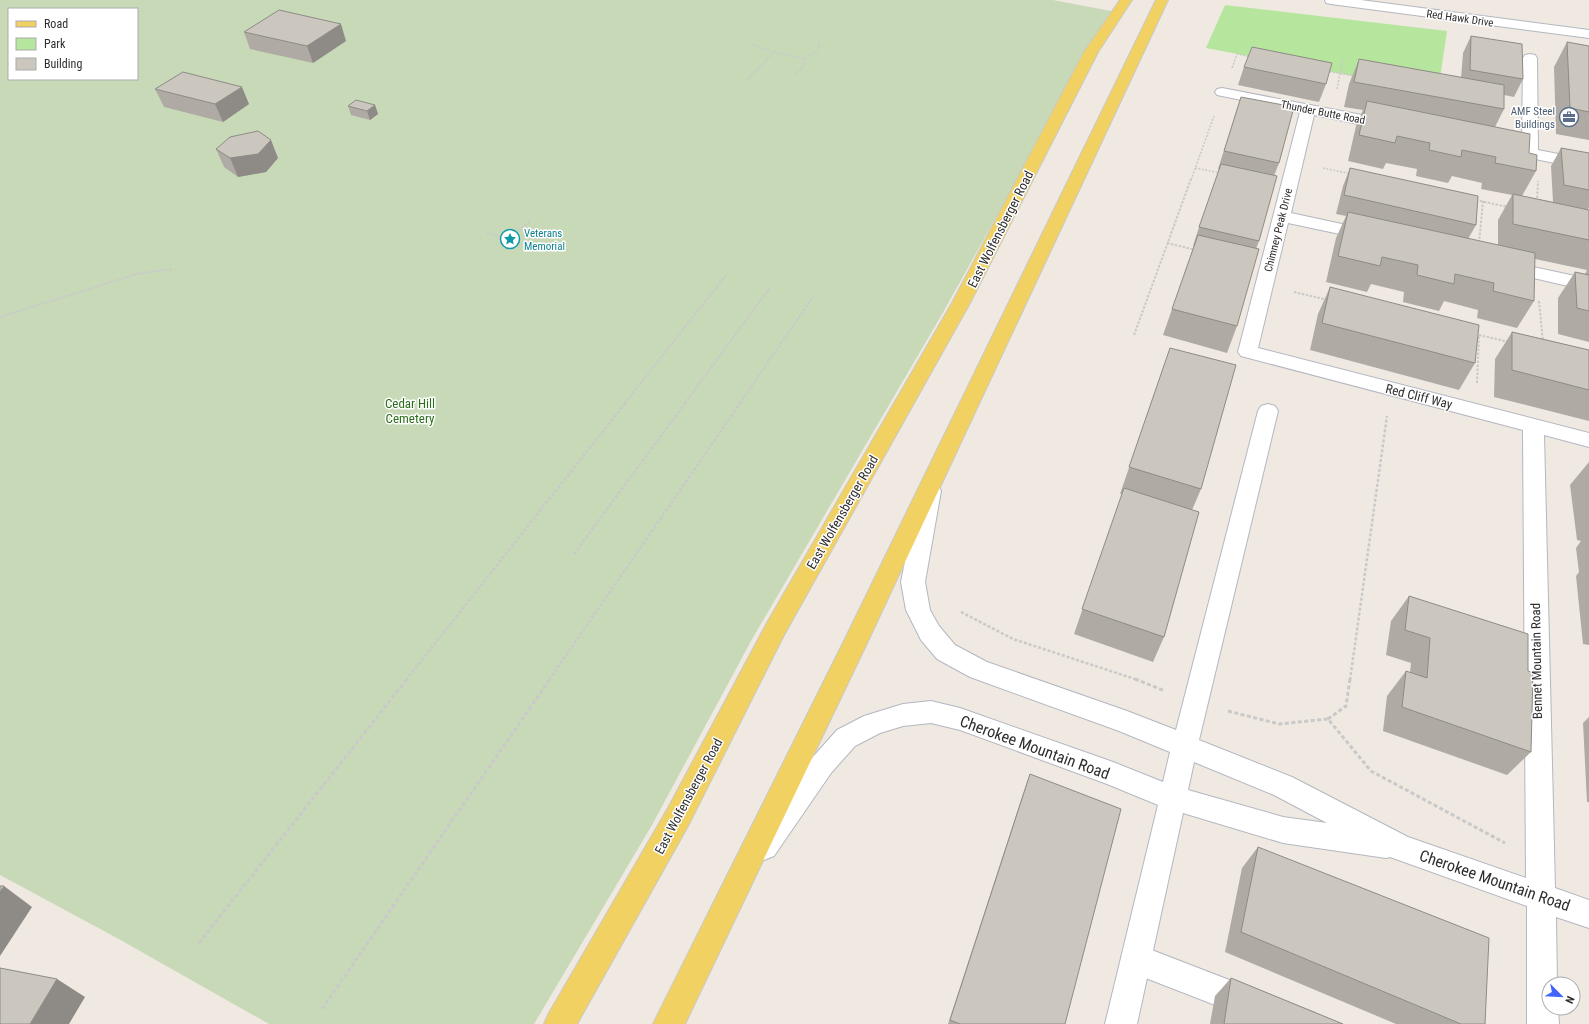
<svg xmlns="http://www.w3.org/2000/svg" width="1589" height="1024" viewBox="0 0 1589 1024" font-family="'Roboto Condensed',sans-serif">
<rect width="100%" height="100%" fill="#efe9e1"/>
<!-- green -->
<path fill="#b6e59e" d="M1225,5L1447,31L1438,92L1206,48Z"/>
<!-- cemetery -->
<path fill="#c8d9b8" fill-rule="evenodd" d="M0,0H1053L1111,11L941,316L751,641L652,825L534,1024H269L117,938L0,875ZM9,9H137V79H9Z"/>
<g fill="none" stroke-linecap="round" stroke-linejoin="round">
<defs>
<path id="service" d="M1136,944L1315,1013L1320,1024H1264L1125,970L1121,959L1125,948Z"/>
<path id="minor" d="M1530,54L1535,55L1537,58L1538,150L1589,160V170L1500,152L1494,150L1492,147L1494,144L1500,142L1522,147L1523,58L1525,55Z
M1222,88L1388,120L1393,122L1396,125L1393,128L1388,130L1314,115L1291,213L1374,231L1377,235L1374,239L1368,240L1288,223L1258,348L1589,433V447L1544,435L1555,888L1589,900V928L1556,917L1557,984H1549V1008H1558L1559,1024H1527V906L1390,857L1386,858L1283,843L1183,813L1137,1024H1105L1158,805L1107,784L960,730L931,723L903,726L880,733L855,746L831,773L774,856L764,860L754,856L750,847L754,838L813,757L837,730L864,716L903,704L931,701L960,708L1113,762L1163,782L1170,752L1119,731L970,677L937,659L921,640L906,610L901,582L919,491L922,485L930,483L938,485L941,491L925,582L930,610L939,626L955,645L987,662L1127,711L1176,730L1258,411L1261,406L1268,404L1275,406L1278,411L1199,740L1292,777L1408,837L1526,878L1523,430L1241,356L1238,352L1300,112L1217,95L1215,92L1217,89ZM1194,762L1274,795L1327,823L1283,817L1188,790Z
M1505,261L1589,279V291L1499,270L1496,266L1499,262Z"/>
<path id="tertiary" d="M1325,0H1361L1589,30V38L1331,4L1326,3Z"/>
<path id="primary" d="M1120,0H1132L1098,52L970,303L784,635L688,826L577,1024H544L549,1013L668,808L768,621L952,303L1084,52Z
M1156,0H1168L868,641L685,1024H653L844,641Z"/>
</defs>
<!-- service casing -->
<use href="#service" stroke="#b4b7c1" stroke-width="2"/>
<!-- minor casing -->
<use href="#minor" stroke="#b4b7c1" stroke-width="2"/>
<!-- tertiary casing -->
<use href="#tertiary" stroke="#b4b7c1" stroke-width="2"/>
<!-- primary casing -->
<use href="#primary" stroke="#c9c9c9" stroke-width="2"/>
<!-- path-far3 -->
<path stroke="#c9c9c9" stroke-width="1.5" stroke-dasharray="2 1.5" stroke-linecap="butt" d="M751,44L774,52L804,59L817,51L820,43
M1232,68L1237,54L1251,57
M1326,71L1355,76
M795,74L805,65L804,59
M747,80L774,52
M1337,89L1343,58
M1195,168L1220,173
M1323,168L1352,174
M1191,180L1214,116"/>
<!-- path-far2 -->
<path stroke="#c9c9c9" stroke-width="2" stroke-dasharray="2.5 1.5" stroke-linecap="butt" d="M1476,200L1508,207
M1537,202L1538,181
M487,233L536,247
M510,239L530,221
M1167,243L1196,250
M1479,243L1483,201
M1294,292L1328,300
M1539,301L1543,342
M0,317L137,274L172,269
M1475,334L1509,342
M1134,335L1191,179
M1477,383L1479,335
M625,403L727,274
M685,403L771,286
M740,403L813,297"/>
<!-- path-far1 -->
<path stroke="#c9c9c9" stroke-width="2.5" stroke-dasharray="3 2" stroke-linecap="butt" d="M574,554L686,402
M961,612L1013,639L1138,680
M406,680L626,402
M549,680L741,402
M1350,680L1387,416"/>
<!-- path -->
<path stroke="#c9c9c9" stroke-width="3" stroke-dasharray="4 2.5" stroke-linecap="butt" d="M1135,679L1165,691
M1228,711L1279,724L1328,719L1371,771L1505,843
M1328,719L1346,706L1350,679
M199,943L407,679
M322,1009L550,679"/>
<!-- service -->
<use href="#service" fill="#fff" fill-rule="evenodd"/>
<!-- minor -->
<use href="#minor" fill="#fff" fill-rule="evenodd"/>
<!-- tertiary -->
<use href="#tertiary" fill="#fff" fill-rule="evenodd"/>
<!-- primary -->
<use href="#primary" fill="#f2d163" fill-rule="evenodd"/>
</g>
<!-- wall -->
<path fill="#afaba4" d="M244,32L346,41L313,63L250,49Z
M1471,36L1523,79L1514,97L1504,95V109L1495,127L1529,153L1536,171L1522,196L1553,202L1551,166L1561,148L1589,153V207L1588,209L1589,210V342L1558,334V298L1575,272L1585,274L1587,270L1535,259L1534,301L1517,328L1477,318L1478,310L1444,301L1439,311L1403,302L1404,292L1371,284L1367,292L1326,282L1336,238L1346,216L1336,214L1343,186L1350,168L1476,225L1468,239L1498,245V220L1512,195L1481,189L1482,183L1452,176L1448,183L1416,176L1417,169L1386,163L1383,169L1348,161L1356,126L1363,110L1344,107L1349,84L1359,59L1461,78L1463,53Z
M1567,42L1589,46V140L1556,134L1554,67Z
M1244,67L1326,84L1319,102L1238,85Z
M155,89L249,104L223,122L164,107Z
M1241,97L1279,163L1274,176L1259,241L1256,249L1237,326L1227,353L1163,335L1194,246H1193L1199,227L1219,170L1218,169Z
M375,105L378,114L370,120L351,115L348,106Z
M216,149L278,158L266,172L238,177L224,167Z
M1330,287L1475,363L1459,390L1310,350L1318,314Z
M1512,332L1589,350V421L1494,397L1495,359Z
M1170,348L1201,489L1192,510L1164,637L1153,662L1074,634L1122,494H1120Z
M1589,462V645L1583,644L1576,576L1579,572L1576,548L1581,541L1577,540L1570,485Z
M1409,596L1528,671L1531,752L1507,775L1383,731L1387,696L1406,671L1410,673L1411,663L1386,655L1391,621Z
M1589,717V802H1587L1583,723Z
M1030,774L1065,1024H948L1022,797Z
M1258,847L1485,1024H1396L1225,952L1242,868Z
M1231,978L1343,1024H1210L1215,996Z"/>
<!-- shaded-wall -->
<path fill="#8e8b86" d="M341,24L346,41L313,63L307,46Z
M242,87L249,104L223,122L215,104Z
M375,105L378,114L370,120L367,111Z
M271,140L278,158L266,172L238,177L230,158Z
M4,886L32,907L0,956V892Z
M57,979L85,997L69,1024H30Z"/>
<!-- building -->
<path fill="#cbc7bf" stroke="#8e8b86" d="M279,10L341,24L307,46L244,32Z
M1471,36L1522,44L1523,79L1470,70Z
M1567,42L1589,46V112L1570,108Z
M1252,47L1332,63L1326,84L1244,67Z
M1359,59L1504,85V109L1354,82Z
M183,72L242,87L215,104L155,89Z
M1241,97L1294,107L1279,163L1224,151Z
M356,100L375,105L367,111L348,106Z
M1367,101L1530,134L1529,153L1537,155L1536,171L1495,163L1496,157L1462,150L1461,157L1429,150L1430,143L1397,136L1395,143L1359,135Z
M258,131L271,140L258,154L230,158L216,149L230,137Z
M1561,148L1589,153V190L1564,185Z
M1221,164L1277,176L1259,241L1199,227Z
M1350,168L1478,196L1476,225L1344,195Z
M1513,194L1589,210V240L1513,224Z
M1348,212L1535,253L1534,301L1493,291L1494,283L1455,274L1454,284L1417,275L1418,265L1382,257L1380,266L1338,256Z
M1198,235L1259,249L1237,326L1172,309Z
M1575,272L1589,275V311L1577,308Z
M1330,287L1479,325L1475,363L1322,323Z
M1512,332L1589,350V390L1512,370Z
M1170,348L1236,365L1201,489L1129,467Z
M1124,488L1199,512L1164,637L1082,609Z
M1409,596L1528,634V671L1533,673L1531,752L1402,707L1406,671L1427,678L1430,638L1405,630Z
M1030,774L1121,809L1065,1024H960L950,1020Z
M1258,847L1489,938L1485,1024H1461L1241,932Z
M0,886H4L0,892Z
M0,968L57,979L30,1024H0Z
M1231,978L1343,1024H1224Z"/>
<!-- icons -->
<defs>
<symbol id="office-ring" viewBox="-11 -11 22 22"><circle r="9.5" fill="#fff" stroke="#5c6f8a" stroke-width="1.5"/><path d="M-6-3h4V-5.5h4V-3h4V5H-6ZM-1-4.5V-3h2v-1.5ZM-6 0V1H6V0Z" fill="#5c6f8a"/></symbol>
<symbol id="sight-ring" viewBox="-11 -11 22 22"><circle r="9.5" fill="#fff" stroke="#0f9aa8" stroke-width="1.5"/><path d="M0-6L1.8-2.2L6-1.7L2.9 1.2L3.7 5.4L0 3.3L-3.7 5.4L-2.9 1.2L-6-1.7L-1.8-2.2Z" fill="#0f9aa8"/></symbol>
</defs>
<g fill-rule="evenodd">
<use href="#office-ring" x="1558" y="106" width="22" height="22"/>
<use href="#sight-ring" x="499" y="228" width="22" height="22"/>
</g>
<g text-anchor="middle" stroke-width="3" stroke-linejoin="round" paint-order="stroke">
<!-- far-street labels -->
<g font-size="11" fill="#2e2e2e" stroke="#fff">
<text transform="translate(1460 18) rotate(8)" y="4">Red Hawk Drive</text>
<text transform="translate(1323 112) rotate(11)" y="4">Thunder Butte Road</text>
<text transform="translate(1278 230) rotate(-76)" y="4">Chimney Peak Drive</text>
</g>
<!-- far-service labels -->
<g font-size="11" fill="#4e5e75" stroke="#fff" text-anchor="end">
<text x="1555" y="115">AMF Steel<tspan x="1555" dy="13">Buildings</tspan></text>
</g>
<!-- far-culture labels -->
<g font-size="11" fill="#0d838f" stroke="#fff" text-anchor="start">
<text x="524" y="237">Veterans<tspan x="524" dy="13">Memorial</tspan></text>
</g>
<!-- street labels -->
<g font-size="13" fill="#2e2e2e" stroke="#fff">
<text transform="translate(1000 229) rotate(-63)" y="5">East Wolfensberger Road</text>
<text transform="translate(1419 396) rotate(14)" y="5">Red Cliff Way</text>
<text transform="translate(842 512) rotate(-60)" y="5">East Wolfensberger Road</text>
<text transform="translate(1536 661) rotate(-91)" y="5">Bennet Mountain Road</text>
<text transform="translate(688 796) rotate(-62)" y="5">East Wolfensberger Road</text>
</g>
<!-- park labels -->
<g font-size="13" fill="#2c6e1b" stroke="#fff">
<text x="410" y="408">Cedar Hill<tspan x="410" dy="15">Cemetery</tspan></text>
</g>
<!-- near-street labels -->
<g font-size="16" fill="#2e2e2e" stroke="#fff">
<text transform="translate(1035 747) rotate(20)" y="6">Cherokee Mountain Road</text>
<text transform="translate(1495 880) rotate(19)" y="6">Cherokee Mountain Road</text>
</g>
</g>
<!-- legend -->
<rect x="8" y="8" width="130" height="72" fill="#ffffff" stroke="#ababab"/>
<rect x="16" y="21" width="20" height="6" fill="#f2d163" stroke="#ababab"/>
<text x="44" y="28" font-size="12" fill="#2e2e2e">Road</text>
<rect x="16" y="38" width="20" height="12" fill="#b6e59e" stroke="#ababab"/>
<text x="44" y="48" font-size="12" fill="#2e2e2e">Park</text>
<rect x="16" y="58" width="20" height="12" fill="#cbc7bf" stroke="#ababab"/>
<text x="44" y="68" font-size="12" fill="#2e2e2e">Building</text>
<!-- north arrow -->
<g transform="translate(1561 996) rotate(114)"><circle r="19" fill="#ffffff" stroke="#ababab"/>
<path d="M0-3L7 15L0 10L-7 15Z" fill="#4264fb"/>
<text y="-6" font-size="11" font-weight="bold" text-anchor="middle" fill="#2e2e2e">N</text>
</g>
</svg>
